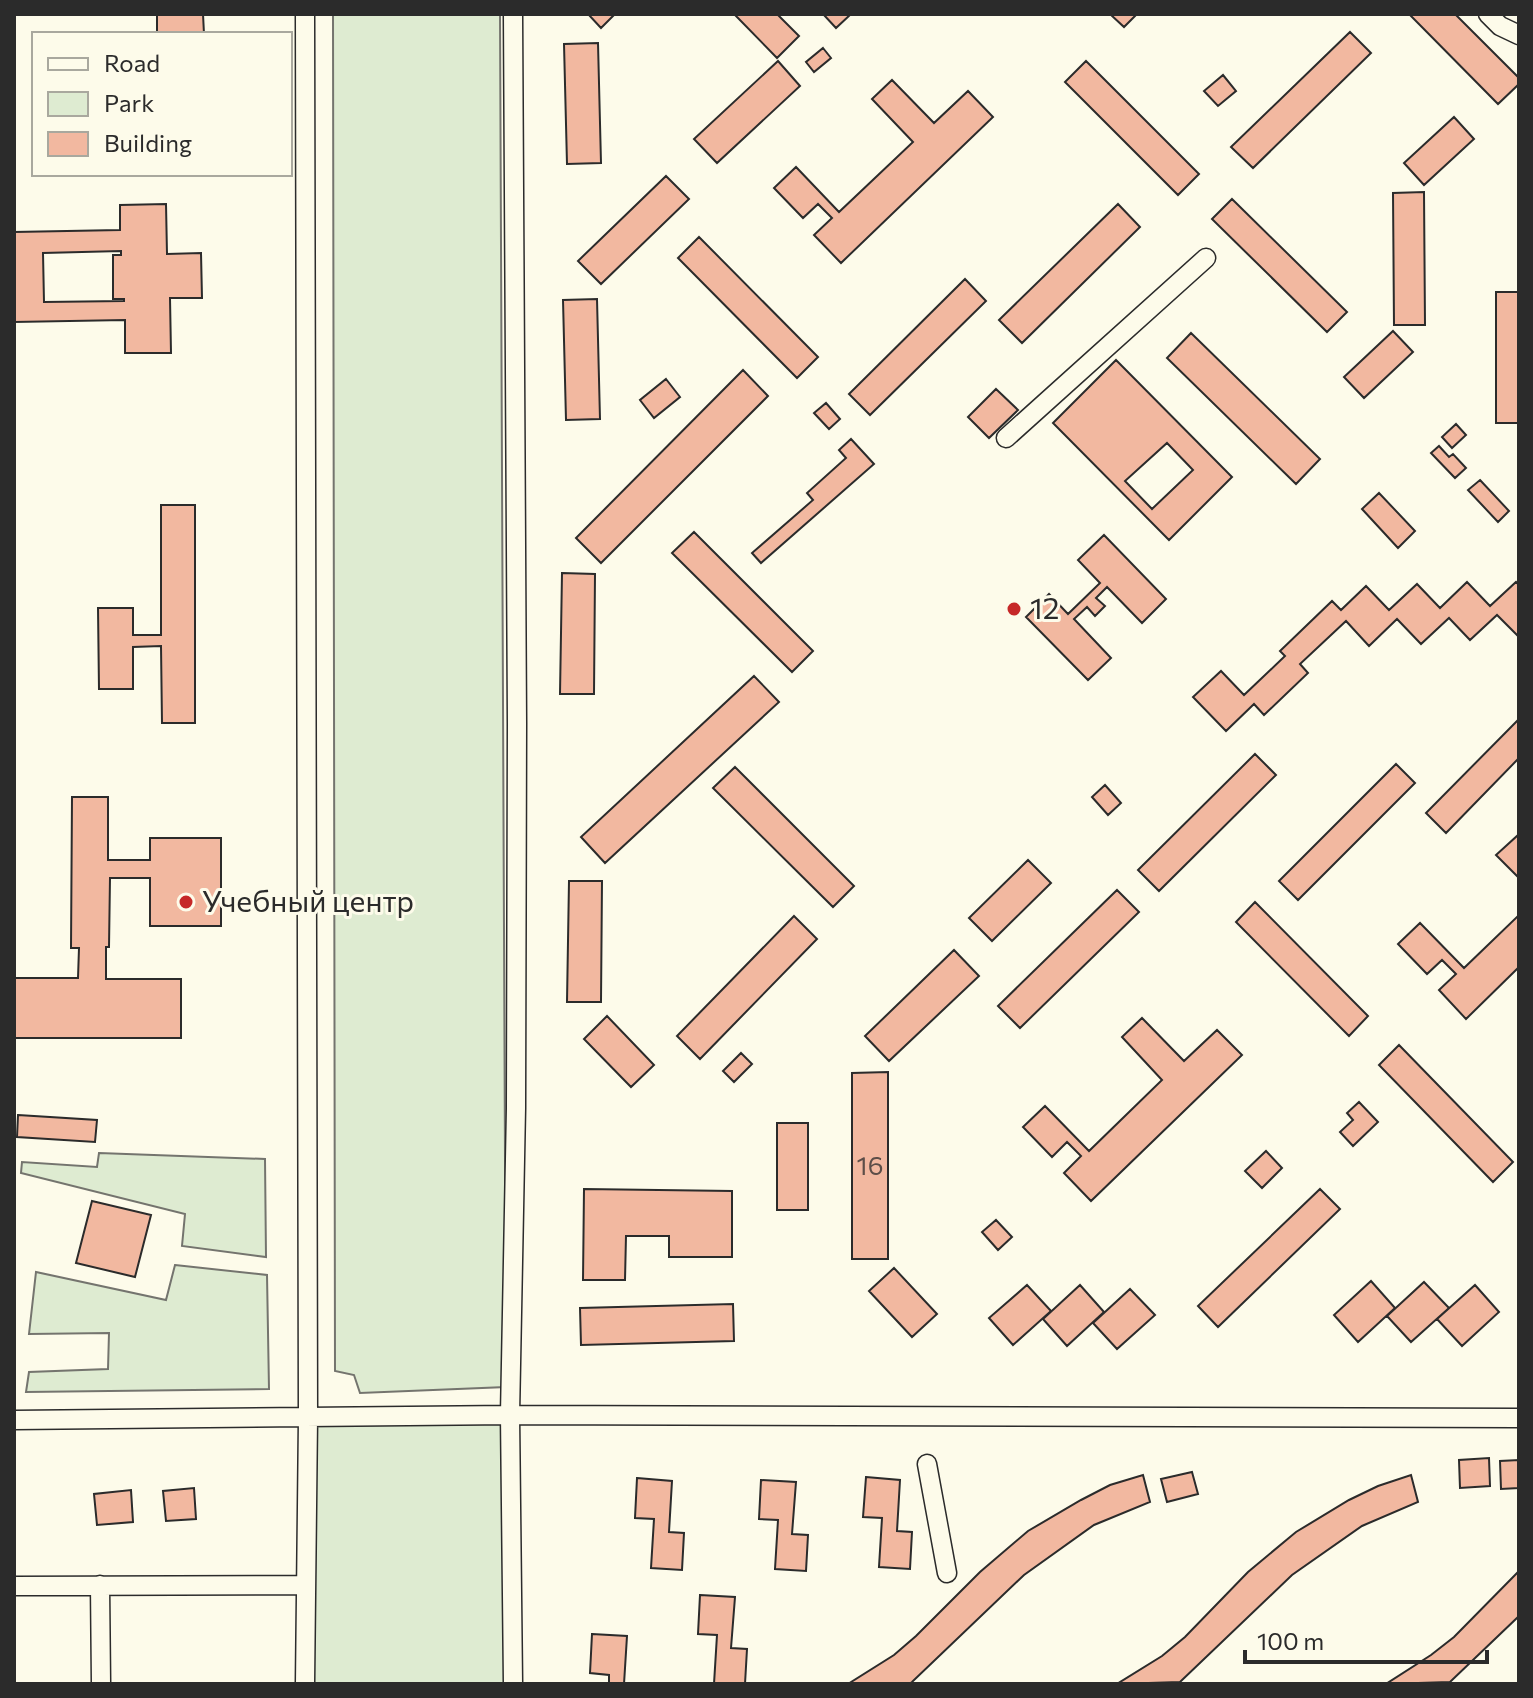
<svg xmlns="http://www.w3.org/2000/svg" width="1533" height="1698" viewBox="0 0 1533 1698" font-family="Commissioner,sans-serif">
<rect width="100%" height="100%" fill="#fdfbea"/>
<!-- green -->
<path fill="#deebd1" stroke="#74746e" stroke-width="2" d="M333,14H500L506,1387L360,1393L354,1375L335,1371Z
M99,1153L265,1159L266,1257L182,1246L185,1214L21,1173L22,1162L97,1167Z
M175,1265L267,1275L269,1389L26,1392L29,1372L108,1369L109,1333L29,1334L36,1272L166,1300Z
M510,1415L513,1684H305L308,1418Z"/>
<!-- building -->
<path fill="#f2b8a0" stroke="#2b2b2b" stroke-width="2" fill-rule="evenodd" d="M157,14H203L204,34H157Z
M588,14H615L601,28Z
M738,14H777L799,36L777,58L736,16Z
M823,14H851L836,28Z
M1110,14H1137L1124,27Z
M1409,14H1455L1519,78V84L1498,104Z
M1350,32L1371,53L1253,168L1231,147Z
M598,43L601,163L567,164L564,44Z
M823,48L831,58L814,72L806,62Z
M778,61L800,86L717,163L694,139Z
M1086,61L1199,174L1178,195L1065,82Z
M1223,75L1236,91L1218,106L1204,91Z
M892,80L934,123L968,91L993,117L841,263L814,235L832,218L818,204L803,218L774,188L796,167L839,212L913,142L872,99Z
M1454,117L1474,139L1424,185L1404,163Z
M666,176L689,199L601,284L578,261Z
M1424,192L1425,325H1394L1393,193Z
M1232,199L1347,312L1327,332L1212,219Z
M166,204L167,254L201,253L202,298H170L171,353H125V320L14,322V232L120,230V205ZM121,251V255H113V299H124V301L44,302L43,253Z
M1118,204L1140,227L1022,343L999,320Z
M699,237L818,357L797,378L678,258Z
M965,279L986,301L870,415L849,394Z
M1496,292H1519V423H1496Z
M597,299L600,419L566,420L563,300Z
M1393,331L1413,352L1364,398L1344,377Z
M1191,333L1320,459L1296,484L1167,358Z
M1116,360L1232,477L1169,540L1053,423ZM1167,443L1193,470L1152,509L1125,481Z
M743,370L768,396L601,563L576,538Z
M666,379L680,397L654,418L640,400Z
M996,389L1018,410L989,438L968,417Z
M826,403L840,419L829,429L814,413Z
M1456,424L1466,435L1452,448L1442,437Z
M851,439L874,464L761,563L752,553L813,500L807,493L846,458L839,450Z
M1439,446L1449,457L1453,454L1466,468L1455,478L1431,453Z
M1480,480L1509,511L1498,522L1468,490Z
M1379,493L1415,531L1398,548L1362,509Z
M161,505H195V723H162L161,646L133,647V689H99L98,608H133V635H161Z
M694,532L813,651L792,672L672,553Z
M1104,535L1166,599L1142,623L1107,587L1096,598L1105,606L1095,616L1087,607L1074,619L1111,658L1088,680L1026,617L1049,594L1068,614L1100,583L1078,560Z
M562,573L595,574L594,694H560Z
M1467,582L1490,606L1516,582L1519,585V637L1497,615L1470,640L1449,618L1421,644L1397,619L1369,646L1346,621L1300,664L1308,673L1264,715L1254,704L1226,731L1193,697L1221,671L1244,695L1285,656L1280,651L1332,601L1341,610L1366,586L1389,610L1417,584L1440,608Z
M754,676L779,702L605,863L581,837Z
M1519,719V758L1446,833L1426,813Z
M1255,754L1276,775L1159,891L1138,870Z
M1396,764L1415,783L1298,900L1279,881Z
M735,767L854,886L833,907L713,788Z
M1105,785L1121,803L1108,815L1092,797Z
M72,797H108V860H150V838H221V926H150V878H110L109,947H106V979H181V1038H14V978H78L79,948H71Z
M1517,836L1519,838V878L1496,855Z
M1028,860L1051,883L992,941L969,918Z
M569,881H602L601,1002H567Z
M1117,890L1139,912L1020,1028L998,1006Z
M1255,902L1368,1016L1349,1036L1236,922Z
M1519,915V967L1466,1019L1439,990L1456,974L1442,960L1427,974L1398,944L1420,923L1464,968Z
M794,916L817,939L700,1059L677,1036Z
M954,950L979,976L889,1061L865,1036Z
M607,1016L654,1065L631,1087L584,1039Z
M1142,1018L1184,1061L1217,1030L1242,1055L1091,1201L1064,1173L1081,1156L1067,1142L1052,1157L1023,1127L1045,1106L1089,1151L1162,1080L1122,1037Z
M1399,1045L1513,1162L1493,1182L1379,1065Z
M741,1053L752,1064L734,1082L723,1071Z
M888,1072V1259H852V1073Z
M1359,1102L1378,1122L1353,1146L1340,1132L1353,1120L1347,1113Z
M18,1115L97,1120L95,1142L17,1137Z
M777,1123H808V1210H777Z
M1266,1151L1282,1168L1262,1188L1245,1171Z
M584,1189L732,1191V1257H669V1236H626L625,1280H583Z
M1320,1189L1340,1209L1218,1327L1198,1306Z
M92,1201L151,1215L135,1277L76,1263Z
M996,1220L1012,1237L998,1250L982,1232Z
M894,1268L937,1314L912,1337L869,1291Z
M1371,1281L1395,1308L1358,1342L1334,1315Z
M1424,1282L1449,1308L1411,1342L1387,1316Z
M1027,1285L1051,1311L1013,1345L989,1318Z
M1080,1285L1104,1312L1067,1346L1043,1319Z
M1475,1285L1499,1312L1462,1346L1437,1319Z
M1130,1289L1155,1315L1117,1349L1093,1323Z
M733,1304L734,1341L581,1345L580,1308Z
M1489,1458L1490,1486L1460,1488L1459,1460Z
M1519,1460V1488L1501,1489L1500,1461Z
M1192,1472L1198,1494L1167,1502L1161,1479Z
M1143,1475L1150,1502L1094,1525L1024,1575L912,1682L909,1684H848L894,1655L916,1636L980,1572L1028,1531L1081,1500L1110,1485Z
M1411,1475L1418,1502L1362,1526L1292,1575L1180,1682L1117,1684L1162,1656L1185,1637L1248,1572L1296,1532L1349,1500L1378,1486Z
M866,1477L900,1480L897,1531L912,1532L910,1569L879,1567L882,1518L863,1517Z
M637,1478L672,1481L669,1532L684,1533L682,1570L651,1568L654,1519L635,1518Z
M761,1480L796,1482L792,1534L808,1535L806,1571L775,1569L778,1520L759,1519Z
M194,1488L196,1519L166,1521L163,1491Z
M131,1490L133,1522L97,1525L94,1494Z
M1519,1571V1616L1450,1682L1386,1684L1431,1655L1454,1637Z
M700,1595L735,1597L731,1648L747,1649L745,1684H714L717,1635L698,1634Z
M592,1634L627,1636L624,1684H609V1675L590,1673Z"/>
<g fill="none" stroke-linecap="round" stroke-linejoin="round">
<defs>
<path id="minor" d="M513,14L517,723L516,1108L510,1415L513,1684
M1488,14L1500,26L1519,35
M1006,438L1206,258
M14,1420L510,1415L1519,1418
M927,1464L947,1573
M100,1585L101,1684
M14,1586L305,1585
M305,1684L308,1418L305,14"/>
</defs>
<!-- minor casing -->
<use href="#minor" stroke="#2b2b2b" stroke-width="21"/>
<!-- minor -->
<use href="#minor" stroke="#fdfbea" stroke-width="18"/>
</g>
<!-- markers -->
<g fill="#c62828" stroke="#fdfbea" stroke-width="3">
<circle cx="1014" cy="609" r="8"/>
<circle cx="186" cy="902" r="8"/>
</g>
<g text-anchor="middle" stroke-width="6" stroke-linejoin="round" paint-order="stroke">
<!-- number labels -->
<g font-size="26" fill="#5d4e48">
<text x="870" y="1175">16</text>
</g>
<!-- poi labels -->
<g font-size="30" fill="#2b2b2b" stroke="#fdfbea" text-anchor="start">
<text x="1030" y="619">12</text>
<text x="202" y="912">Учебный центр</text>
</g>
</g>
<!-- border -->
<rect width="1533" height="1698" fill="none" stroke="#2b2b2b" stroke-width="32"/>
<!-- legend -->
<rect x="32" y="32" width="260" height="144" fill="#fdfbea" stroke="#a9a89e" stroke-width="2"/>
<rect x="48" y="58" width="40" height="12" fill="#fdfbea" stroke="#a9a89e" stroke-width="2"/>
<text x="104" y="72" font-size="24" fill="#2b2b2b">Road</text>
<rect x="48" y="92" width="40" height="24" fill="#deebd1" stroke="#a9a89e" stroke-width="2"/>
<text x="104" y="112" font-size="24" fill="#2b2b2b">Park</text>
<rect x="48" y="132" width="40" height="24" fill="#f2b8a0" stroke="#a9a89e" stroke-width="2"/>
<text x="104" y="152" font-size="24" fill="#2b2b2b">Building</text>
<!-- scale -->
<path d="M1245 1650v12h242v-12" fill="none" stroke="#2b2b2b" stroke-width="4"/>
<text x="1257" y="1650" font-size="24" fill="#2b2b2b" stroke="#fdfbea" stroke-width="6" paint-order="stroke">100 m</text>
</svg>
